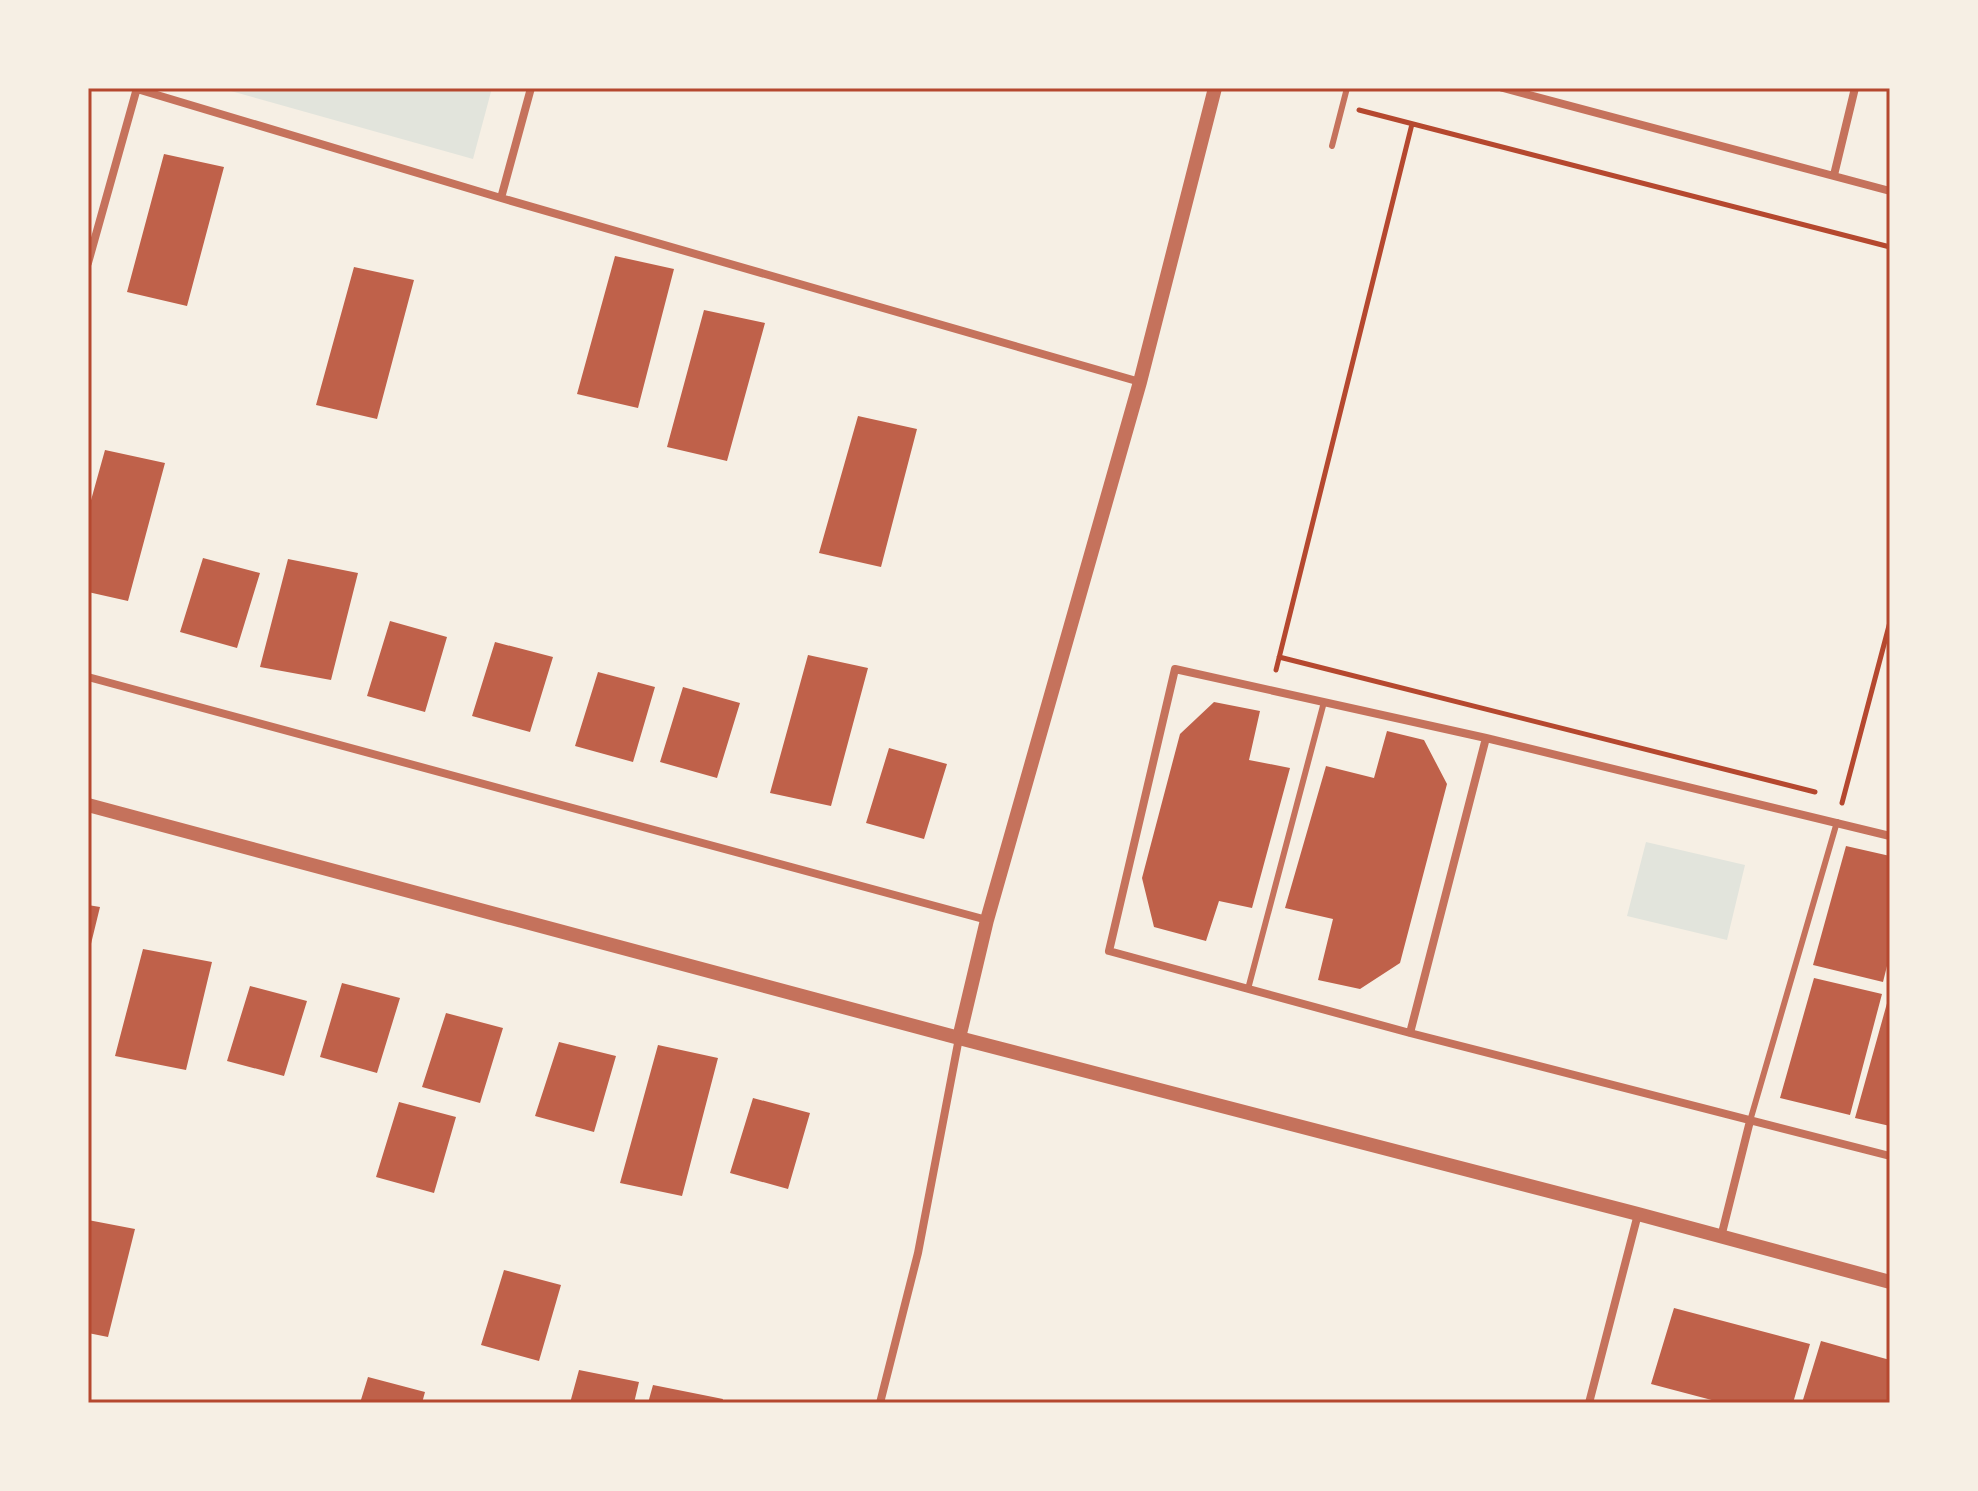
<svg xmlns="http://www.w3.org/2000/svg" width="1978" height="1491" viewBox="0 0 1978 1491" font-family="Inter,sans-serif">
<rect width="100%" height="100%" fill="#f6efe4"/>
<!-- green -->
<path fill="#e2e4dc" d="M220,88H492L473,159Z
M1646,842L1745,865L1727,940L1627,916Z"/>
<!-- building -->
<path fill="#bf614a" d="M164,154L224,167L187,306L127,292Z
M615,256L674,269L638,408L577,394Z
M354,267L414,280L377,419L316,405Z
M704,310L765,323L727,461L667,447Z
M858,416L917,429L881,567L819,553Z
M105,450L165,463L128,601L88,592V511Z
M203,558L260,573L237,648L180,632Z
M288,559L358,573L331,680L260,667Z
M390,621L447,637L425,712L367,696Z
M495,642L553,657L530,732L472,716Z
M808,655L868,668L831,806L770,793Z
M598,672L655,687L633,762L575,746Z
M683,687L740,703L717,778L660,762Z
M1214,702L1260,711L1249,760L1290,768L1252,908L1219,901L1206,941L1154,927L1142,878L1180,734Z
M1387,731L1424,740L1447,784L1400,963L1360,989L1318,980L1333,919L1285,908L1326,766L1374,778Z
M889,748L947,764L924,839L866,823Z
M1846,846L1890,856V954L1883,982L1813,965Z
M88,905L100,907L89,952H88Z
M143,949L212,962L186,1070L115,1056Z
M1814,978L1882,994L1850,1115L1780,1098Z
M342,983L400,998L377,1073L320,1057Z
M250,986L307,1001L284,1076L227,1061Z
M1889,996H1890V1126L1855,1118Z
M446,1013L503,1028L480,1103L422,1087Z
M559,1042L616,1056L594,1132L535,1116Z
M658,1045L718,1058L682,1196L620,1183Z
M753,1098L810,1113L788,1189L730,1173Z
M399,1102L456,1117L434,1193L376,1177Z
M88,1220L135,1229L108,1337L88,1333Z
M504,1270L561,1285L539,1361L481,1345Z
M1674,1308L1810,1344L1793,1403H1723L1651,1384Z
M1821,1341L1890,1360V1403H1802Z
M579,1370L639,1382L634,1403H570Z
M368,1377L425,1392L422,1403H360Z
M653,1385L723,1399L722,1403H648Z"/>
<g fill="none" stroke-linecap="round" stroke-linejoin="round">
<!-- path -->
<path stroke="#b5482f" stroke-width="5" d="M1359,110L1890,247
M1279,657L1815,792
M1276,670L1412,124
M1842,803L1890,622"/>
<!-- service -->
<path stroke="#c5725c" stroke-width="6" d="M1332,146L1347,88
M1248,989L1324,702
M1750,1121L1837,822"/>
<!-- minor -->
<path stroke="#c5725c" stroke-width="8" d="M1503,88L1890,191
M137,89L501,198L1140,382
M1834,175L1855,88
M501,198L531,88
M88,263L137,88
M88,677L987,920
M1890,836L1486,738L1175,669L1109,951L1410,1033L1890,1156
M1410,1033L1486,738
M1721,1237L1750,1121
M880,1403L918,1253L959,1038
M1589,1403L1638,1214"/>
<!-- tertiary -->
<path stroke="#c5725c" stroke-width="14" d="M88,805L959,1038L1638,1214L1890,1282
M959,1038L987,920L1140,382L1215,88"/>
</g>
<!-- border -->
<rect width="1978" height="1491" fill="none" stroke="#f6efe4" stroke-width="180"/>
<rect x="90" y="90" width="1798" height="1311" fill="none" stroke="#b5482f" stroke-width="3"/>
</svg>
